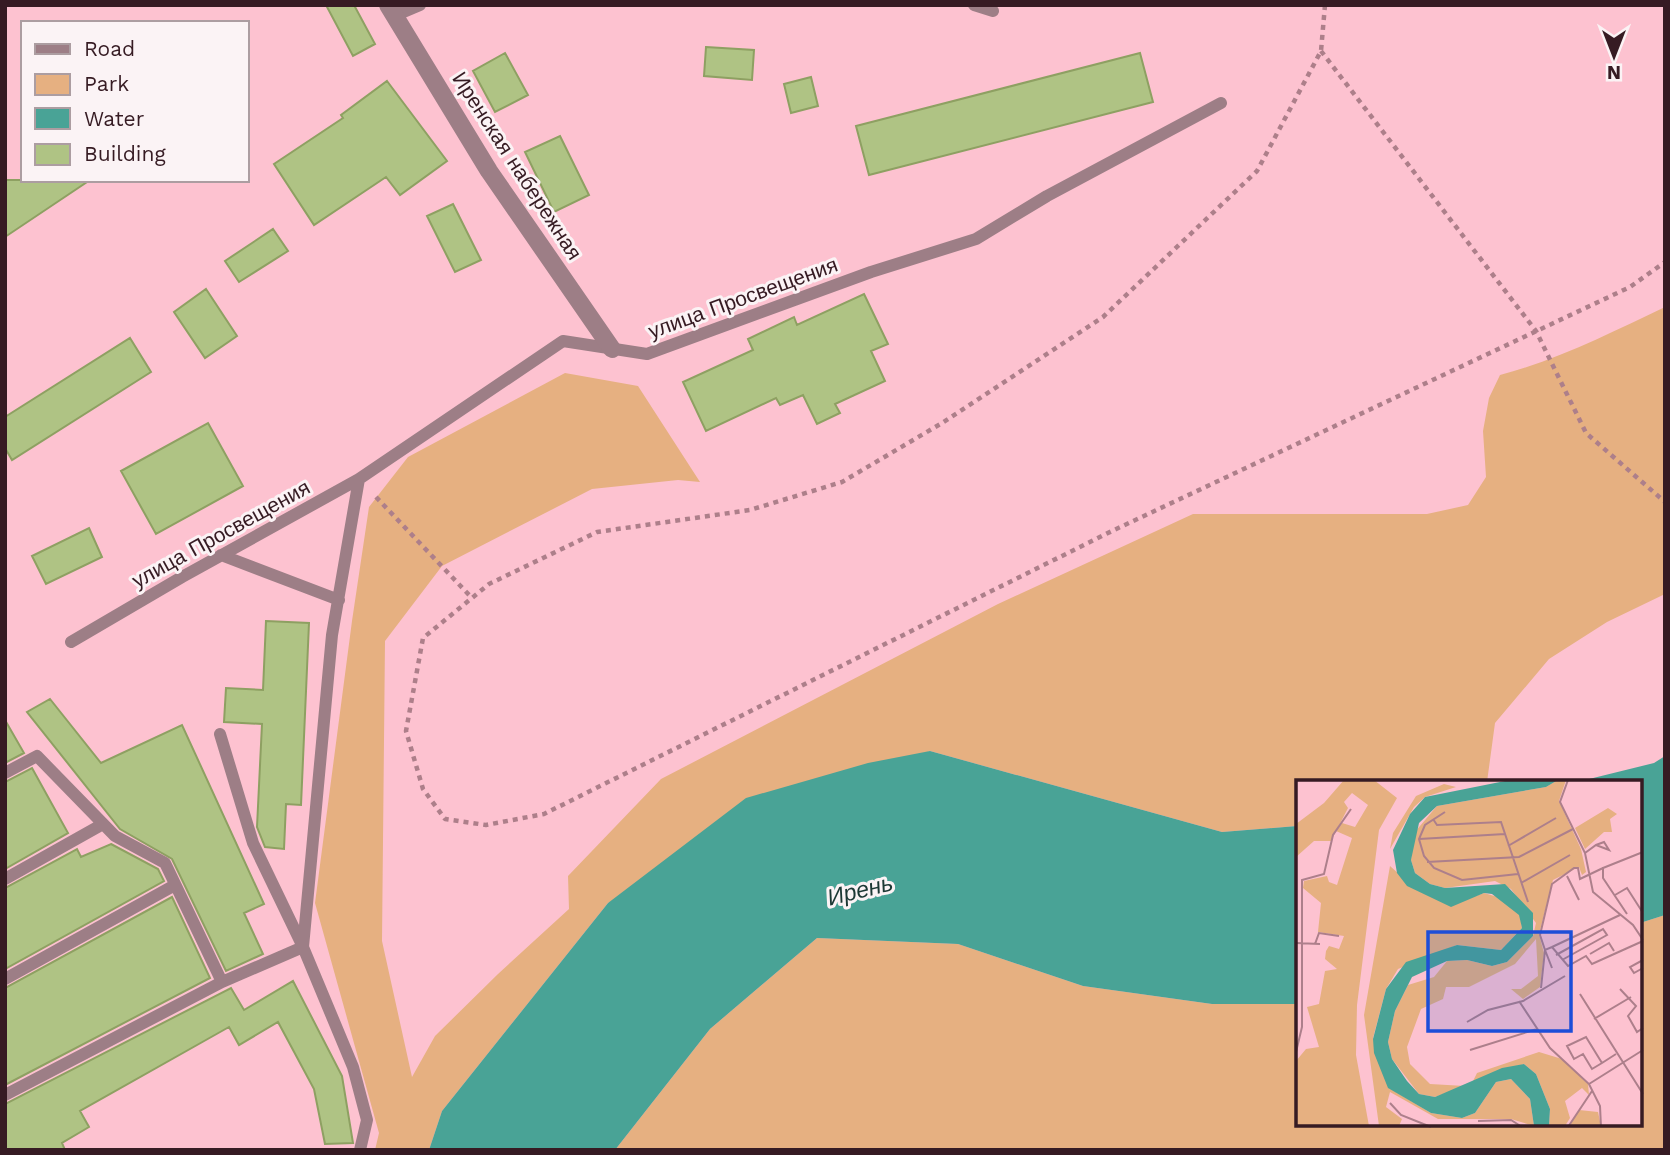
<svg xmlns="http://www.w3.org/2000/svg" width="1670" height="1155" viewBox="0 0 1670 1155" font-family="'Work Sans',sans-serif">
<rect width="100%" height="100%" fill="#fdc2d0"/>
<!-- green -->
<path fill="#e6b081" d="M1665,307V594L1607,622L1549,659L1495,723L1487,782H1297V826L1222,832L930,751L608,903L442,1111L429,1150H375L379,1133L315,903L352,621L369,507L408,457L565,373L638,386L700,482L678,480L592,489L442,566L385,641L382,941L412,1077L435,1036L498,974L569,909L568,876L661,779L998,604L1193,514H1427L1468,505L1486,477L1483,431L1489,398L1500,375C1558,360 1612,332 1665,307Z
M1665,915V1150H615L710,1029L817,938L958,944L1083,986L1212,1004H1297V1125H1640V923Z"/>
<!-- water -->
<path fill="#49a396" d="M930,751L1222,832L1297,826V1004H1212L1083,986L958,944L817,938L710,1029L615,1150H429L442,1111L608,903L746,798L868,763Z
M1665,756V915L1640,923V782H1577L1654,763Z"/>
<!-- building -->
<path fill="#afc384" stroke="#8ea062" stroke-width="2" d="M326,5H354L375,44L353,56Z
M706,47L754,50L752,80L704,76Z
M505,53L528,95L495,112L473,71Z
M1140,53L1153,102L869,175L856,126Z
M811,77L818,106L791,113L784,84Z
M387,81L447,161L400,195L386,177L314,225L274,164L343,118L341,115Z
M560,136L589,195L554,212L525,152Z
M5,180H90L5,237Z
M453,204L481,260L455,272L427,216Z
M273,229L288,251L239,282L225,261Z
M206,289L237,336L205,358L174,312Z
M864,294L888,344L871,351L885,381L835,404L840,413L817,424L803,395L780,405L776,398L706,431L683,382L753,350L748,339L794,317L797,325Z
M130,338L151,372L12,460L5,448V417Z
M208,423L243,486L156,534L121,471Z
M89,528L102,557L46,584L32,556Z
M266,621L309,623L301,805L286,804L284,849L265,847L257,827L262,724L224,722L226,688L263,690Z
M50,699L101,763L182,725L264,904L244,913L263,954L226,971L172,859L120,829L27,712Z
M5,720L24,753L5,763Z
M32,768L68,833L5,869V782Z
M111,844L158,869L164,881L5,969V888L77,849L81,857Z
M172,897L210,978L5,1085V988Z
M293,981L342,1076L353,1143L325,1144L314,1089L278,1022L239,1045L229,1027L80,1111L89,1127L62,1143L65,1150H5V1104L231,988L244,1010Z"/>
<g fill="none" stroke-linecap="round" stroke-linejoin="round">
<!-- path -->
<path stroke="#ad7f8a" stroke-width="4.5" stroke-dasharray="5 5" stroke-linecap="butt" d="M1325,5L1321,51L1257,171L1103,317L942,423L842,482L750,510L597,532L489,584L423,638L406,731L423,789L445,819L486,825L544,814L1112,531L1630,287L1665,262
M1321,51L1536,331L1586,433L1665,502
M376,497L472,598"/>
<!-- lane -->
<path stroke="#9d7e86" stroke-width="12" d="M974,5L993,11
M394,16L420,5
M221,555L339,600
M71,642L182,577L359,479L563,341L647,354L871,272L976,239L1047,196L1221,103
M220,734L253,843L303,947L332,635L359,479
M5,773L37,756L115,836L165,863L222,982L303,947L353,1067L367,1120L360,1150
M5,879L103,824
M5,979L175,885
M5,1095L222,982"/>
<!-- street -->
<path stroke="#9d7e86" stroke-width="18" d="M388,5L489,171L612,349"/>
</g>
<g text-anchor="middle" stroke-width="6" stroke-linejoin="round" paint-order="stroke">
<!-- street labels -->
<g font-size="21" fill="#361b23" stroke="#fbf3f5">
<text transform="translate(517 166) rotate(57)" y="7">Иренская набережная</text>
<text transform="translate(743 298) rotate(-20)" y="7">улица Просвещения</text>
<text transform="translate(221 534) rotate(-29)" y="7">улица Просвещения</text>
</g>
<!-- water labels -->
<g font-size="23" font-style="italic" fill="#1c3834" stroke="#fbf3f5">
<text transform="translate(860 890) rotate(-14)" y="8">Ирень</text>
</g>
</g>
<!-- overview -->
<g transform="translate(1296 780)">
<rect width="346" height="346" fill="#fdc2d0"/>
<path d="M48,0H78L101,18L83,50L61,225L60,275L73,346H0V281L10,269L23,267L11,227L23,224L29,191L41,189L29,179L30,171L33,166L43,169L48,156L22,152L25,123L7,108L8,101L31,96L33,102L41,105L56,58L40,51L46,43L59,47L72,25L56,13L48,22L52,28L35,61H18L0,77V44L28,23ZM262,0H270L263,21L285,69L290,92L286,95L283,87L257,100L243,154L248,173L244,207L227,219L215,209H225L242,196L240,159L219,184L173,207H150L147,219L125,229L111,267L114,284L134,304L169,306L139,317L123,314L96,279L92,262L99,231L112,205L138,197L151,181L171,180L196,186L211,182L237,156L240,143L215,109L199,101L149,108L134,104L119,93L115,80L118,53L141,26L250,7ZM148,4L160,7L129,17L118,27L94,69L97,53L120,16ZM312,28L321,34L314,39L316,52H308L289,69L279,48ZM94,86L122,111L180,116L188,113L205,118L224,135L226,148L205,170L161,165L102,189L90,209L77,258L93,308L135,333L166,338L179,333L200,302L215,299L234,319L238,346L215,339H142L94,312L90,327L106,339L103,346H83L68,235ZM243,272L266,279L292,304L293,315L286,308L269,321L274,338L269,346H253L254,329L240,294L228,284L176,303L181,293ZM283,330L302,332L305,346L273,347Z" fill="#e6b081"/>
<path d="M214,0H262L250,7L141,26L123,43L115,80L119,93L134,104L149,108L209,104L237,133V156L211,182L196,186L171,180L151,181L116,197L99,231L92,262L96,279L111,301L123,314L139,317L206,288L228,284L240,294L254,329L253,346H238L234,319L215,299L200,302L179,333L166,338L135,333L92,308L78,273L77,259L90,209L110,182L161,165L205,170L226,148L223,135L196,114L188,113L155,127L111,106L101,93L97,70L114,34L129,17Z" fill="#49a396"/>
<path fill="none" stroke="#ad7f8b" stroke-width="2" d="M272,0L264,22L289,73L297,112L337,145L347,160M149,32L129,45L123,59L128,76L138,88L166,100L222,94M137,39L141,45L205,42L232,122M123,59L209,54M212,66L260,38M289,73L300,65L308,62L313,70L300,65M131,82L223,77L277,49M307,88L284,99L282,88H278L256,104L244,155L249,170L256,167L272,186L290,176L296,184L347,161M271,96L283,120M225,103L274,75M319,115L331,108L347,133M331,134L307,98V88L347,72M0,163L24,164M19,164L23,153L43,156M256,167L324,135M294,174L313,163L318,171M260,175L307,149L311,155L266,180M347,180L334,187L338,193L347,188M245,208L249,170L256,188M324,209L340,226L332,236L341,252L347,248M284,214L347,314M223,221L254,268L293,304L304,326L305,347M298,239L335,217M171,242L192,230L227,221L269,196M174,270L241,249M0,272L6,247V100L28,94L37,55L55,29M306,283L290,257L271,266L278,279L287,274L296,289L306,283L320,274M293,304L347,270M94,323L105,335L135,347M182,341L215,340L226,347M272,347L296,311"/>
<path fill="#1d4ed8" fill-opacity="0.15" stroke="#1d4ed8" stroke-width="3.5" d="M132,152H275V251H132Z"/>
<rect width="346" height="346" fill="none" stroke="#361b23" stroke-width="3.5"/>
</g>
<!-- border -->
<rect width="1670" height="1155" fill="none" stroke="#361b23" stroke-width="14"/>
<!-- legend -->
<rect x="21" y="21" width="228" height="161" fill="#fbf3f5" stroke="#ac9da1" stroke-width="2"/>
<rect x="35" y="44" width="35" height="10" fill="#9d7e86" stroke="#ac9da1" stroke-width="2"/>
<text x="84" y="56" font-size="21" fill="#361b23">Road</text>
<rect x="35" y="74" width="35" height="21" fill="#e6b081" stroke="#ac9da1" stroke-width="2"/>
<text x="84" y="91" font-size="21" fill="#361b23">Park</text>
<rect x="35" y="108" width="35" height="21" fill="#49a396" stroke="#ac9da1" stroke-width="2"/>
<text x="84" y="126" font-size="21" fill="#361b23">Water</text>
<rect x="35" y="144" width="35" height="21" fill="#afc384" stroke="#ac9da1" stroke-width="2"/>
<text x="84" y="161" font-size="21" fill="#361b23">Building</text>
<!-- north arrow -->
<g transform="translate(1614 56) rotate(180)" stroke="#fbf3f5" stroke-width="5" paint-order="stroke">
<path d="M0-5L12 26L0 18L-12 26Z" fill="#361b23"/>
<text y="-10" font-size="19" font-weight="bold" text-anchor="middle" fill="#361b23">N</text>
</g>
</svg>
